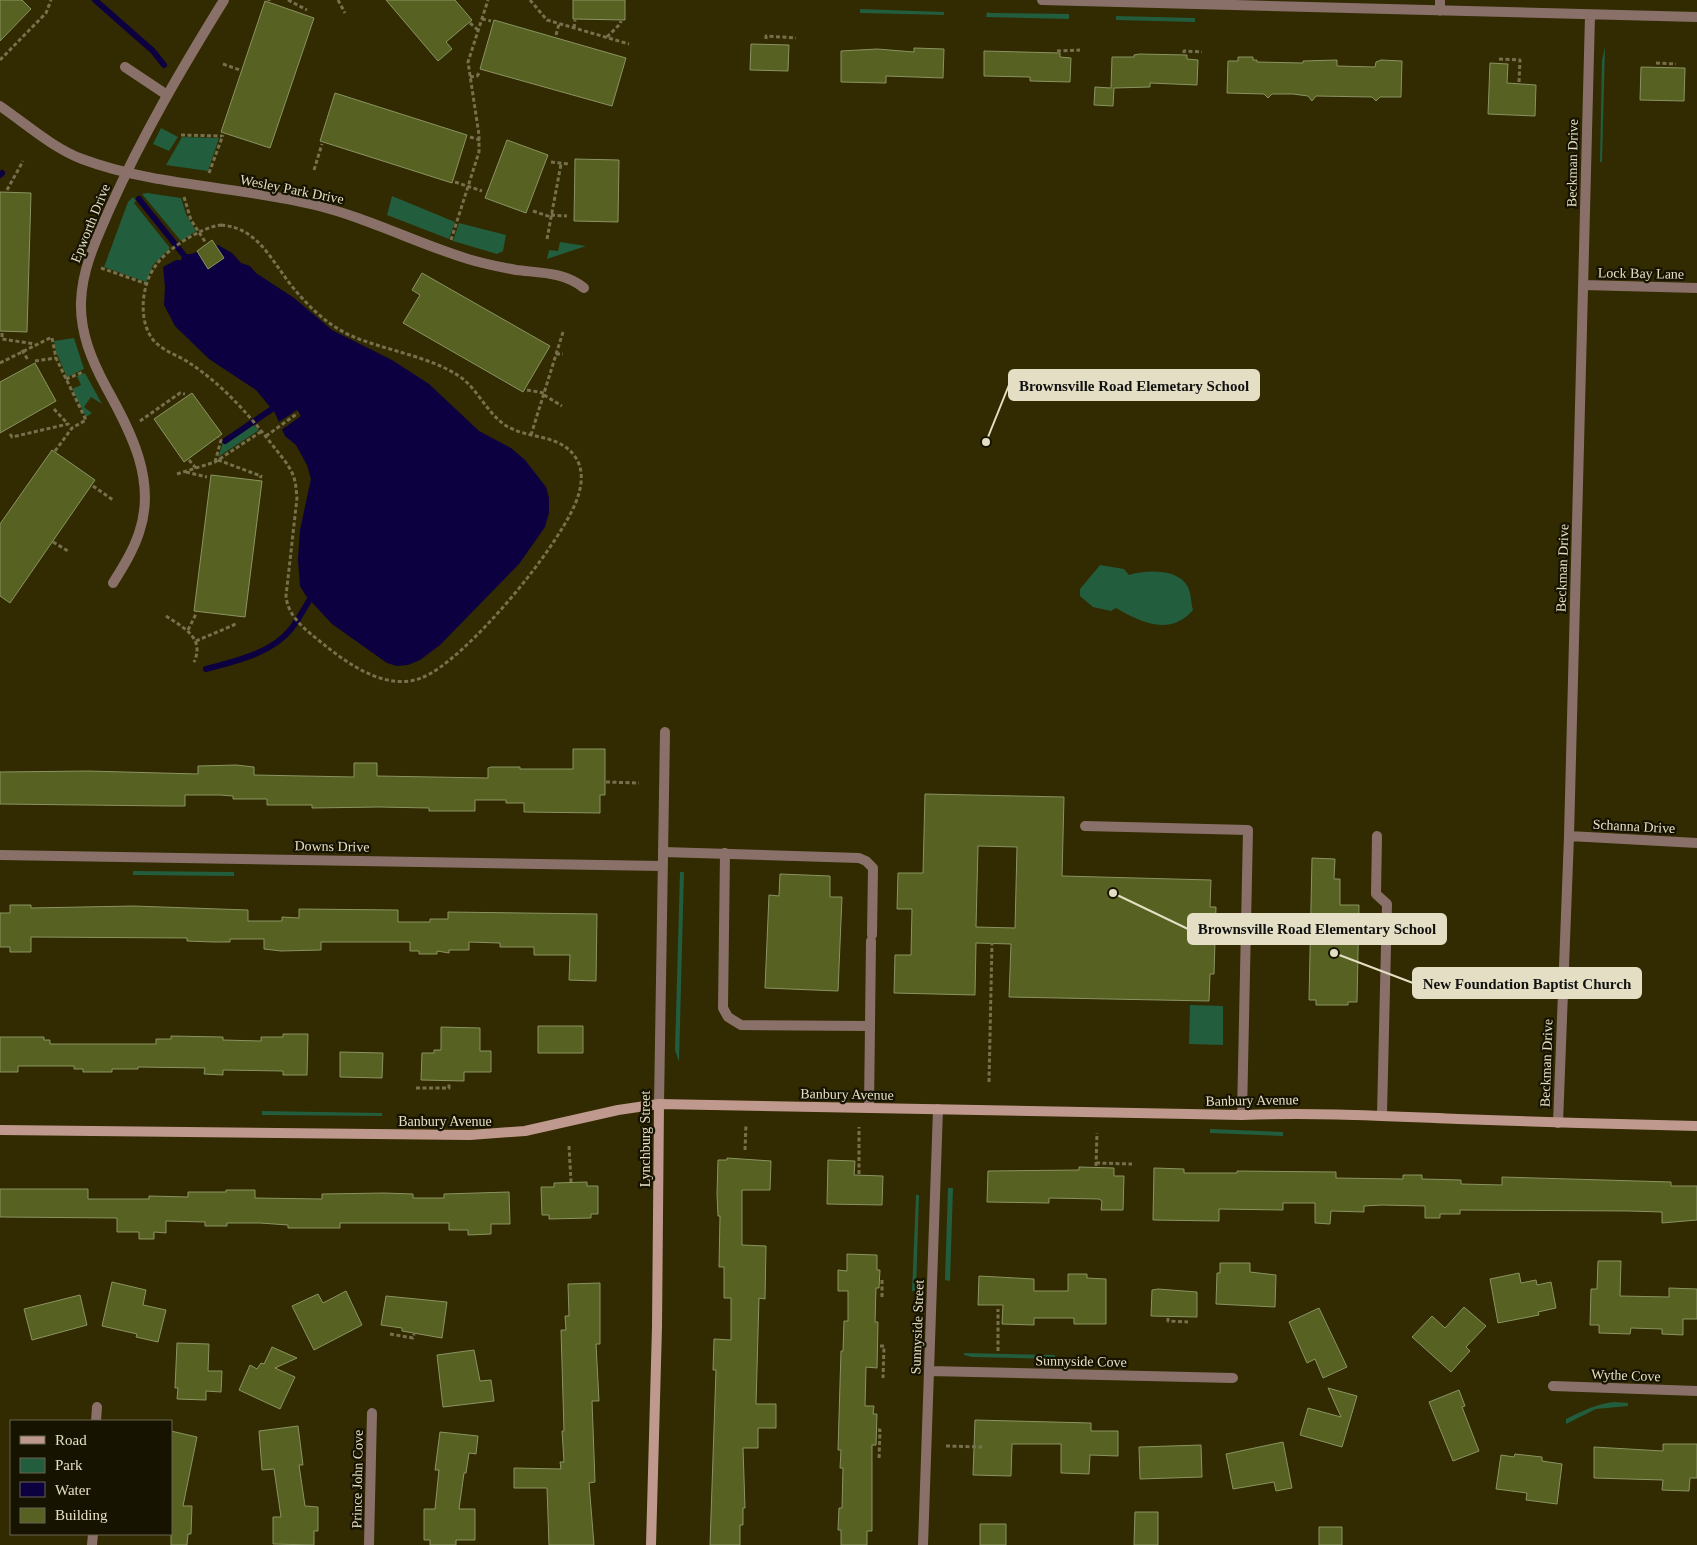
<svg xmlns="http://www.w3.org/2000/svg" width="1697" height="1545" viewBox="0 0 1697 1545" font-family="'Times New Roman',serif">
<rect width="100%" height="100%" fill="#322a01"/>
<!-- green -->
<path fill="#225d3e" d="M860,9L944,12V15L860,13Z
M987,12L990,13L1069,14V19L986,17Z
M1116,16L1195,18V22L1116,20Z
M1605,47L1602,162H1600L1602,60Z
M161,128L178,137L169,151L153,144Z
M182,137L219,138L208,171L166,165Z
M147,193L181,198L186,214L196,231L181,241L142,194Z
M392,196L455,222L449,239L387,215Z
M133,197L136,201L134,203L170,248L153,265L146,282L104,267L128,202Z
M459,223L506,235L503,251L497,254L453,241Z
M560,242L586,246L547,259L549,250L558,251Z
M74,338L84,369L67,377L56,352L54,341Z
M85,373L102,404L91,397L84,407L92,413L86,417L72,389L81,385L77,376Z
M253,425L259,430L218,457L223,443Z
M1100,565L1124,569L1129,575C1146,570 1178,568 1188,587C1191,593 1191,603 1193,610C1170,637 1140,622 1116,608L1111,611L1093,607L1080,596V589Z
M133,871L234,872V876L133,875Z
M680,872H684L679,1062L675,1050Z
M1190,1005L1223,1006V1045L1189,1044Z
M262,1111L382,1113V1116L262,1115Z
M1210,1129L1283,1132V1136L1210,1133Z
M948,1188H953L950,1281L945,1280Z
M916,1195H919L916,1291H912Z
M964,1353L1055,1355V1359L972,1357L964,1355Z
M1614,1402L1628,1403V1406L1596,1409L1566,1424V1419C1583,1411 1595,1404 1614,1402Z"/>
<!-- water -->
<path fill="#0c0040" d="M218,245L232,253L241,263L250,266L256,273L294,298L332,330L392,360L429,384L479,431L511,448L525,460L546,487L549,498V513L545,527L519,564L440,645L420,660L408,665L397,666L387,663L332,624L306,596L300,586L298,559L300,530L311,479L307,465L296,445L285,436L275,413L256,390L209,359L175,326L164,305L165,287L163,267L176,260H181L183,254H191Z"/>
<!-- pier -->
<path fill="#322a01" d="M297,410L301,416L280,431L276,424Z"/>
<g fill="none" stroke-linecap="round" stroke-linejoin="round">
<!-- stream -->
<path stroke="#0c0040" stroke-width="6" d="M95,0L153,51L164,65
M0,175L2,173
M139,199L183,254
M225,441L272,409
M206,669C235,661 271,654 291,629C298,620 304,609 310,599"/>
</g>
<!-- building -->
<path fill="#576122" stroke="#8a9461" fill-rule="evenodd" d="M0,0H22L31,9L0,41Z
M386,0H455L472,20L446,42L452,49L438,61Z
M573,0H625V20L573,19Z
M265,1L314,18L270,148L221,132Z
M494,20L626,58L612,106L480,69Z
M751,44L789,45L788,71L750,70Z
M914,48L944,49L943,78L886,76V83L841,82V51L877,49L914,52Z
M984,51L1060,53V57L1071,58L1070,82L1030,81V77L984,76Z
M1139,54L1187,55V59L1198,60L1197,85L1150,83V87L1114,88L1113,106L1094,105L1095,87L1111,88L1112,57H1134V55Z
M1238,57H1253V60H1257V62L1303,63V61L1337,60V66L1375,67L1376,62L1381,60L1402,61L1401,97H1380L1376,101L1372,97L1316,96L1312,101L1308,96L1293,94H1272L1268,98L1264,94L1227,93L1228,61H1238Z
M1490,63L1508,64L1507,83L1536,85L1535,116L1488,114Z
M1641,67L1685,68L1684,101L1640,100Z
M335,93L467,135L452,183L320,141Z
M507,140L548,155L526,213L485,198Z
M575,159L619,160L618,222L574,221Z
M0,192L31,193L27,332L0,331Z
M212,240L224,258L208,269L197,251Z
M422,273L550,346L523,392L403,323L420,295L412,290Z
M35,363L56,401L0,433V382Z
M192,393L222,434L184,462L154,419Z
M52,450L95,480L10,603L0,596V524Z
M211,475L262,481L245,617L194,611Z
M573,749H605V795H600V813L524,812V803H506V800H475V811H429V808L379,807L312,808V805H267V799H233V796L220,795H185V806H170L0,804V772L88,771L198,774V766L236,765L254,767V775L354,777V763H377V776L488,778V768L491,767H520V769H573Z
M925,794L1064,797L1062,876L1211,880L1210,907H1216L1214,974H1210L1209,1001L1009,997L1011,944L976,943L975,995L894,993L895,955H911L912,909H897L898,873H923ZM978,846L1017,847L1015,928L976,927Z
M1312,858L1335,859L1334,879H1340V905H1359L1357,1002H1348V1005H1316V1000H1309Z
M780,874L830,876V897H842L838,991L765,988L769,895L779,896Z
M10,905H31V908L133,906L248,910V921H282V917L299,918V909L398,910V922H430V919H448V912L597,914L596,981L569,980L570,955H534V947H500V943L469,942V950H449V953L437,951V954H419V951H410V942H321V950L281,951L264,949V939H230V942H213L187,941V938L31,937V952H10V947H0V913H10Z
M538,1026H583V1053H538Z
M441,1027L480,1028V1051H491V1072H464V1081L421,1080L422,1053H434V1050H441Z
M283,1034H308L307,1075H283V1071L223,1070V1075L204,1074L205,1068L138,1067V1069H112V1072H83V1069H74V1066H18V1072H0V1037H44V1040H50V1044H156V1039H171V1036L223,1037V1040L261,1041V1037H283Z
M340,1052L383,1053L382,1078L340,1077Z
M727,1158L771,1161L770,1190H742V1245L766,1246L765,1299L759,1298L756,1404H776V1428H758V1448H743L745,1508H743V1525H740V1545H710L716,1370H713L714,1339L731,1340V1298H724V1267H719L720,1216H718L717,1194L718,1160H727Z
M828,1160L855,1161L854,1175L883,1176L882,1205L827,1204Z
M1079,1167L1114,1168V1176H1124L1123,1210H1101L1102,1201L1099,1199L1049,1198V1203L987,1202L988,1171L1079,1170Z
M1154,1168L1184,1169V1173H1237V1171L1336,1172V1178L1403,1179V1175H1422V1179L1461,1180V1184L1502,1185V1177L1671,1182V1186H1697V1220L1662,1223V1212L1629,1211L1460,1210V1214H1440V1218H1425V1206L1382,1205L1364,1206V1212L1331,1211L1330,1224L1315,1223V1203H1283V1210L1219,1209V1221L1153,1220Z
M587,1182V1186H598V1214H591V1218L549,1219V1215H542L541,1187H554V1183Z
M0,1189H88V1199H149V1196L188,1197V1192H226V1190H255V1198L322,1199V1194L384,1193L413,1194V1198H444V1194L509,1192L510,1224H491V1234L468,1235V1230H449V1223H340V1228H288V1225L260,1223H227V1226H205V1222L166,1221V1233L154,1232V1239H139V1232H117V1218L0,1217Z
M847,1254L877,1255V1270H880L879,1288H876L875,1322H878L877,1368L866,1367L865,1406H874L873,1414H877L876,1445H872V1531H867V1545H841V1530H838L839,1508H842L843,1468H840L841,1450H838L841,1351H843L844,1321H848V1291H838V1270L847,1271Z
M1598,1261H1621L1620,1296L1669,1297V1288L1697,1289V1319H1683V1335L1662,1334V1329L1631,1328L1630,1334L1599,1333V1325H1590L1591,1289H1597Z
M1220,1263H1250V1272L1276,1275L1275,1307L1216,1304L1217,1273H1220Z
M1519,1273L1521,1283L1536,1280L1537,1285L1551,1282L1556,1308L1538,1312L1539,1315L1498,1323L1490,1279Z
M1068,1274H1087V1278L1106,1279V1324H1074V1318H1034V1325L1002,1324L1003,1305H978L979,1276L1034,1279V1291H1068Z
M112,1282L146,1290L143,1305L166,1310L158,1342L136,1337L137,1334L102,1326Z
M600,1283V1344H596L599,1401H592L595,1482L589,1483L594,1545H549L547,1488H514V1468L561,1469L560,1462H564L562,1431H564L561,1330H566L565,1316H569L568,1284Z
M1158,1289L1197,1292V1317L1151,1316L1152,1290Z
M346,1291L362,1325L314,1350L292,1306L318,1294L323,1303Z
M80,1295L87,1325L32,1340L24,1309Z
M386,1296L447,1302L442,1338L402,1331V1328L381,1325Z
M1464,1307L1486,1326L1466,1347L1470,1351L1451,1372L1412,1337L1432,1316L1445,1328Z
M1319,1308L1347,1367L1323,1378L1315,1359L1307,1363L1289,1322Z
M177,1343L209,1344L208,1371H222L221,1392L206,1391V1400L177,1399L178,1388H175Z
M272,1347L297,1358L275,1368L295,1377L280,1409L239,1390L250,1365L257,1369L261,1363L264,1364Z
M474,1350L480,1381L491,1380L494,1401L443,1407L437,1355Z
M1328,1388L1357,1396L1342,1447L1300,1435L1308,1408L1341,1417Z
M1459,1390L1465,1406L1462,1407L1479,1451L1453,1461L1429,1402Z
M975,1420L1091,1423V1431H1118V1456L1090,1455L1089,1474L1061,1473V1444H1012L1011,1476L973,1475Z
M298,1426L303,1465H299L305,1506L318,1507V1531H314V1545L273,1544V1517H281L274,1469L262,1470L259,1431Z
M171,1431L197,1437L183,1506H192L191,1534H188L187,1545H171Z
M440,1432L478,1436L476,1454L469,1453L466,1473H464L459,1509H475V1540H456V1545H430V1540H424V1509H435L439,1470H435Z
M1283,1442L1292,1488L1276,1491L1274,1482L1233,1489L1226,1454Z
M1663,1444H1697V1478H1690L1689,1491L1662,1490L1663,1480L1594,1478V1447L1663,1451Z
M1201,1445L1202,1477L1140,1479L1139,1447Z
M1515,1454L1542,1457V1461L1562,1464L1557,1504L1526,1500L1527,1493L1496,1489L1501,1455L1514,1457Z
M1135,1512H1158V1545H1134Z
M980,1524H1006V1545H980Z
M1319,1527H1342V1545H1319Z"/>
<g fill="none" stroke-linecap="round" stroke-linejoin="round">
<!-- path -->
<path stroke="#77704d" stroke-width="3" stroke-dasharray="4 2.5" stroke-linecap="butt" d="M288,0L307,10
M338,0L345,13
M530,0L547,20L629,44
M269,1V0
M482,19L491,21
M470,23L478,30
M574,28L575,20
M556,35L559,24
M607,37L620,24L621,21
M766,39V36L796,38
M1057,51L1080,50
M1184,53V51L1202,52
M1499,59L1520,60L1519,82
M0,60L46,13L51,0
M1656,63L1676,64
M223,64L240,70
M470,77L477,76L480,72
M181,135L222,136
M470,137L480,140
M551,162L569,164
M314,170L322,144
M209,173L223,135
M455,182L482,191
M7,190L23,161
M184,197L191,220L206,243
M533,211L551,217
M551,215L567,216
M221,225C260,228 272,263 295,290C311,309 330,327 354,337C388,351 428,356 459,376C478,389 486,412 505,425C528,440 560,433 576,458C583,469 582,482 579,493C567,539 465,662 421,678C388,691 351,666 327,647C310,633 288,619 286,596L297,498C296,490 296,482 293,475C289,465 281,456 274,447C250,416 224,386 191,364C180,356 165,352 155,342C137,323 141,283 157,264C168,248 202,227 221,225Z
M547,239L561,164
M451,240L479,152V135L468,62L488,0
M101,268L147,284
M2,333V339L35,344
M52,338L56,358L86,420L72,428L55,451
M22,350L28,360
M556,354H563
M35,361L56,358
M0,363L52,337
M66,379L83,372
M527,390L544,393
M544,395L562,406
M54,409L69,425
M140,421L180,393L185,394
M10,434L12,437L68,424
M531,435L563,332
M266,436L298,413
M189,460L196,468
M218,460L261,476L260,478
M215,462L221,440L219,437
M186,472L207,477
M177,474L215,462L262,431
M93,486L113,500
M53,542L68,551
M166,616C184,628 205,638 194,662
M188,630L196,614
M196,641L236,624
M606,782L639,783
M989,1082L992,943
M416,1088H449V1083
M569,1146L571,1182
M745,1150L746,1124
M1096,1163L1132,1164
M1096,1166L1097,1133
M859,1174V1127
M882,1297V1280
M1168,1318V1321L1188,1322
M390,1334L413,1338L414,1334
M880,1346H884L883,1378
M998,1351V1309
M878,1430H880L879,1459
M946,1446L982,1447"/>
<!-- lane -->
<path stroke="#89716a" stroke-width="10" d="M125,67L167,95
M1085,826L1248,830L1242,1115
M1377,836L1376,894L1387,904L1382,1114
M663,852L859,858L866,861L873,868L872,935
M725,853L723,1008L728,1017L741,1025L870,1026
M869,1108L871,941"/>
<!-- street -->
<path stroke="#89716a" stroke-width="10" d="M1042,0L1697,17
M1440,11V0
M0,106C26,124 53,148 82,159C157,187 239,186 315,205C368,218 416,243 468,259C484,264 500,267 516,270C541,273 564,272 584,288
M1583,285L1697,288
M113,583C123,567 133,551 139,533C157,481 131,432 106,387C92,361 80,333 81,302C82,268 97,238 110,208C142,136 182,68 224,0
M1569,836L1697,843
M0,855L663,866
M659,1104L665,732
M1558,1123L1569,836L1590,15
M929,1371L1233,1378
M1553,1386L1697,1391
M96,1421L97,1407
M92,1545L93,1534
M369,1545L372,1413
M923,1545L938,1109"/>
<!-- secondary -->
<path stroke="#bf998d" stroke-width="10" d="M0,1130L470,1135L525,1131L618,1110L659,1104L1242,1115C1315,1112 1386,1116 1458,1119C1538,1122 1617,1124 1697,1126
M651,1545L657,1327L659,1104"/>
</g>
<g text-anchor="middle" stroke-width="4.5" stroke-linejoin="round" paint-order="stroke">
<!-- street labels -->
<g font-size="14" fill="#e4dfc4" stroke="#171301">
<text transform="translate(1572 163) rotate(-89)" y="5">Beckman Drive</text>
<text transform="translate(292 189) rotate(11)" y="5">Wesley Park Drive</text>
<text transform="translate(90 223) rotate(-68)" y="5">Epworth Drive</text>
<text transform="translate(1641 273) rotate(1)" y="5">Lock Bay Lane</text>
<text transform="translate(1562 568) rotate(-88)" y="5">Beckman Drive</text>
<text transform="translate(1634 826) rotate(3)" y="5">Schanna Drive</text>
<text transform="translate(332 846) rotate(1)" y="5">Downs Drive</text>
<text transform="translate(1546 1063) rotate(-88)" y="5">Beckman Drive</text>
<text transform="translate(847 1094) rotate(1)" y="5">Banbury Avenue</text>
<text transform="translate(1252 1100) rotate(-1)" y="5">Banbury Avenue</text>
<text x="445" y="1126">Banbury Avenue</text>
<text transform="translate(645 1139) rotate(-90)" y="5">Lynchburg Street</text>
<text transform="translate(917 1327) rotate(-88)" y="5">Sunnyside Street</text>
<text transform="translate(1081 1361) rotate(1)" y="5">Sunnyside Cove</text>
<text transform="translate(1626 1375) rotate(2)" y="5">Wythe Cove</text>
<text transform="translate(357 1479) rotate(-89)" y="5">Prince John Cove</text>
</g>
</g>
<!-- callouts -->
<path fill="none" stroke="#e4dfc4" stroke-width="2" d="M986 442L1009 385M1113 893L1188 929M1334 953L1413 983"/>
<g fill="#e4dfc4" stroke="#171301" stroke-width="2">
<circle cx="986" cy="442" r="5"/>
<circle cx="1113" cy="893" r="5"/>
<circle cx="1334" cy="953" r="5"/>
</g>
<g fill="#e4dfc4" stroke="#e4dfc4" stroke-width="2">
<rect x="1009" y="370" width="250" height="30" rx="5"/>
<rect x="1188" y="914" width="258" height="30" rx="5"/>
<rect x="1413" y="968" width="228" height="30" rx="5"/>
</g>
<g font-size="15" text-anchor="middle" font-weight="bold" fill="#111">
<text x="1134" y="391">Brownsville Road Elemetary School</text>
<text x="1317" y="934">Brownsville Road Elementary School</text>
<text x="1527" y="989">New Foundation Baptist Church</text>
</g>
<!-- legend -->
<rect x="10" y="1420" width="162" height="115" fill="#171301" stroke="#69654f"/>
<rect x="20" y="1436" width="25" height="8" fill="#bf998d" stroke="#69654f"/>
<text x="55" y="1445" font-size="15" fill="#e4dfc4">Road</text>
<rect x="20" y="1458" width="25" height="15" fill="#225d3e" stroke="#69654f"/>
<text x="55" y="1470" font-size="15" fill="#e4dfc4">Park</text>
<rect x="20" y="1482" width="25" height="15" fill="#0c0040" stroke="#69654f"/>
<text x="55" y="1495" font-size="15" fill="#e4dfc4">Water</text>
<rect x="20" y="1508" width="25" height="15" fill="#576122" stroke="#69654f"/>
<text x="55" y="1520" font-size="15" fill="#e4dfc4">Building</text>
</svg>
